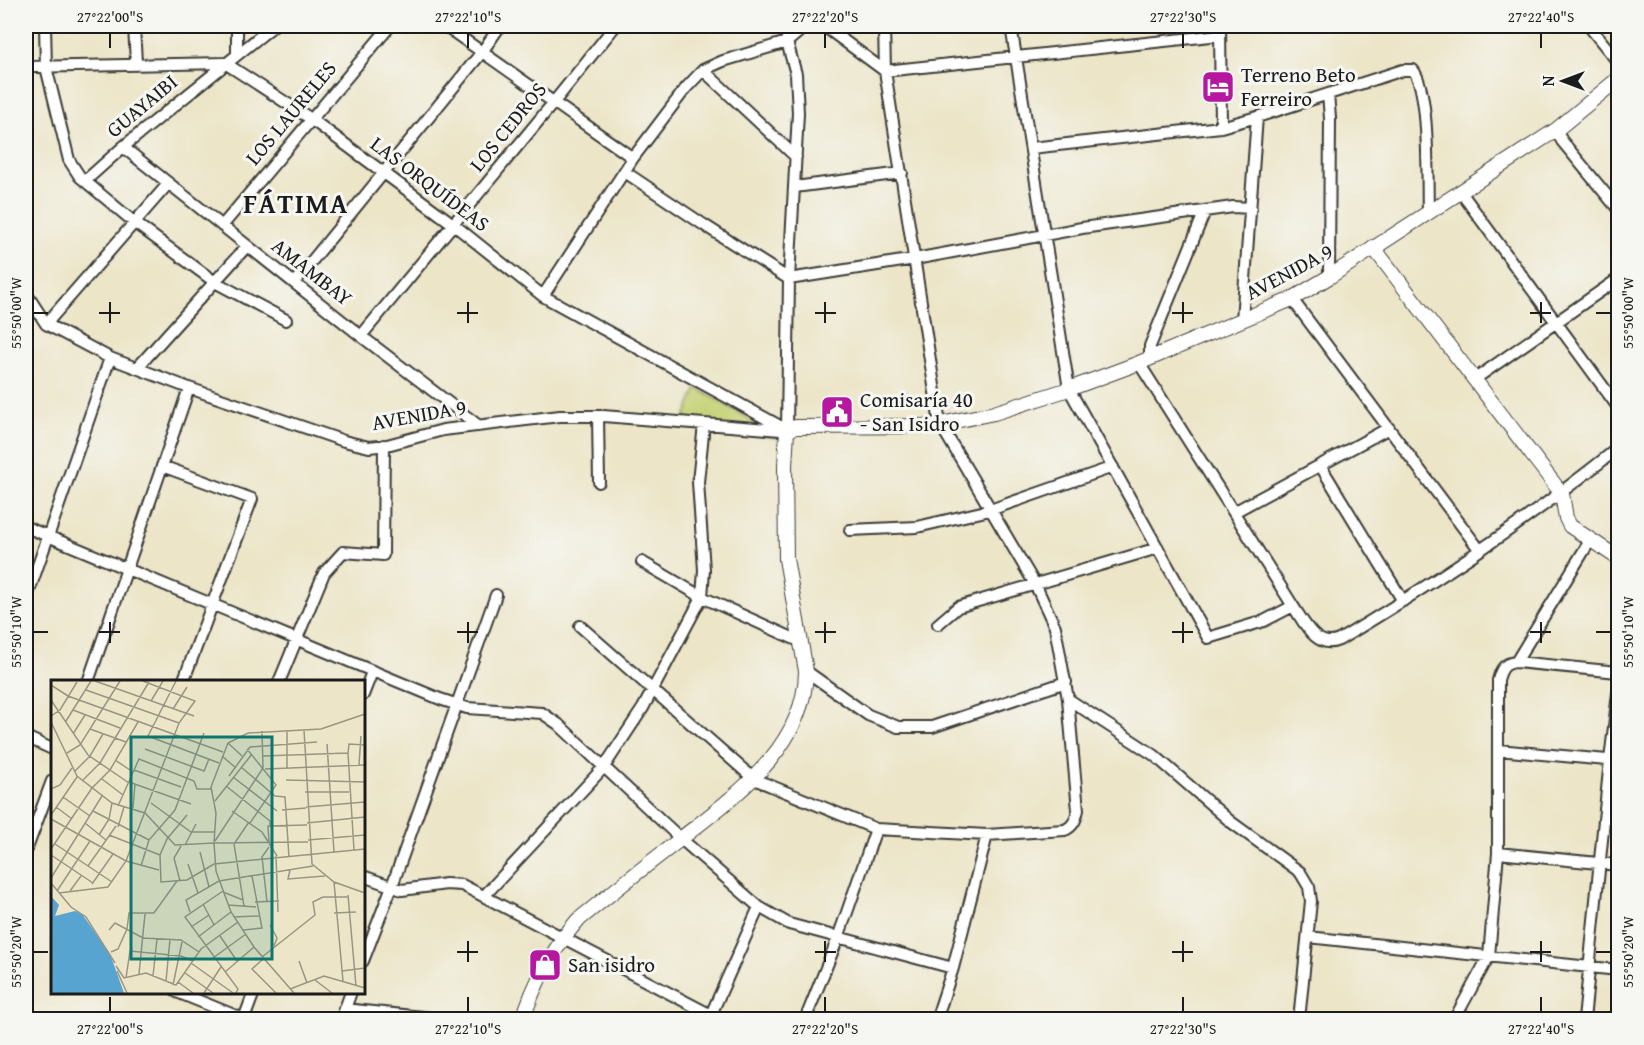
<svg xmlns="http://www.w3.org/2000/svg" width="1644" height="1045" viewBox="0 0 1644 1045" font-family="'Gentium Book Plus',serif">
<rect width="100%" height="100%" fill="#f6f6f2"/>
<filter id="ink" filterUnits="userSpaceOnUse"><feTurbulence type="fractalNoise" baseFrequency=".0167" numOctaves="2"/><feDisplacementMap in="SourceGraphic" scale="12" xChannelSelector="R" yChannelSelector="G"/><feConvolveMatrix kernelMatrix="1 2 1 2 8 2 1 2 1" color-interpolation-filters="sRGB"/></filter>
<filter id="wash" filterUnits="userSpaceOnUse"><feTurbulence type="fractalNoise" baseFrequency=".008" numOctaves="4" result="noise"/><feDisplacementMap in="SourceGraphic" scale="24" xChannelSelector="R" yChannelSelector="G"/><feGaussianBlur stdDeviation="1.35" result="paint"/><feColorMatrix in="noise" values="0 0 0 0 0 0 0 0 0 0 0 0 0 0 0 0 0 1.4 0 .05"/><feComposite in="paint" operator="in"/></filter>
<g filter="url(#wash)">
<rect width="100%" height="100%" fill="#ece5c8"/>
<!-- green -->
<path fill="#c5d274" stroke="#707748" stroke-width="1.5" d="M697,388L781,438L681,427Z"/>
</g>
<g filter="url(#ink)">
<g fill="none" stroke-linecap="round" stroke-linejoin="round">
<defs>
<path id="minor" d="M45,26L46,67L69,160L80,177L135,223L215,282L286,320
M134,26L136,63
M237,26V53
M445,26L633,158
M658,26H662
M787,26V42L796,74L798,113L789,279L787,430
M824,26L885,71L1220,35
M1011,26L1069,389L1208,638L1264,621L1293,606
M1220,26L1221,127
M1589,26L1618,62
M26,67L225,63L311,119L453,224L543,296L787,430
M703,70L796,157
M1328,94L1330,118L1329,277
M1556,130L1562,141L1618,209
M123,147L361,336L479,426
M1031,148L1221,127L1257,117L1403,70H1413C1430,90 1427,182 1428,212
M625,172L704,225L789,279L915,259L1082,228L1233,207L1251,208
M85,181L123,147L273,26
M795,187L902,173
M1460,191L1618,407
M222,226L390,26
M294,283L482,52L500,26
M26,293L46,324L110,358L189,388L344,441L369,447L387,445L443,430L560,416H603L781,430
M543,296L633,158L686,88L703,70L723,61L787,42L806,26
M1292,299L1479,549
M1242,320L1257,117
M46,324L168,184
M361,336L554,102L615,26
M1150,358V346L1205,211
M1139,363L1293,606C1304,622 1316,650 1339,640C1436,582 1530,519 1618,448
M137,368L247,246
M1475,379L1618,279
M598,416L599,482
M1320,465L1403,601
M162,466L252,499L183,682
M1234,512L1389,428
M26,527L440,699L467,708L542,713L558,724L680,838L759,907L789,924L953,968
M850,530L917,527L990,510L1113,467
M642,562L702,597L799,641
M26,600L110,358
M938,624L958,607L1158,548
M580,626L754,779L876,829L987,835L1065,830C1074,826 1076,819 1078,810L1068,699L1055,627L1036,586L940,424L885,71L884,26
M1516,662L1591,539
M806,671L868,715L898,727H932L1066,682
M88,682L189,388
M279,682L324,573L343,552L383,555L384,445
M363,695L372,672
M1068,699L1154,755L1231,822L1300,872L1309,887L1311,901L1299,1020
M26,737L52,749
M1498,750L1618,761
M26,851L52,781
M1498,853L1618,865
M363,876L402,890L446,884L462,885L711,1015L727,1020
M485,895L604,767L643,708L702,597L704,570L698,482L704,424
M1308,937L1618,970
M363,961L392,886L496,595
M177,992L246,1020
M344,1009L452,1020
M244,1019L254,992
M709,1019L759,907
M341,1020L351,992
M805,1020L838,938L876,829
M936,1020L953,968L987,835
M1454,1020L1489,956L1498,853V680C1501,669 1504,663 1516,662L1618,672
M1584,1020L1610,760L1618,693"/>
<path id="major" d="M1373,247L1562,494L1566,518L1570,526L1618,558
M523,1020C533,985 553,949 577,921C610,894 644,867 678,841C733,797 805,749 806,671L786,559L785,466L787,430L796,427L931,426L994,413L1069,389L1139,363L1292,299L1329,277L1556,130L1618,79"/>
</defs>
<!-- minor casing -->
<use href="#minor" stroke="#3b3a36" stroke-width="14"/>
<!-- major casing -->
<use href="#major" stroke="#3b3a36" stroke-width="16"/>
<!-- minor -->
<use href="#minor" stroke="#fff" stroke-width="10"/>
<!-- major -->
<use href="#major" stroke="#fff" stroke-width="14"/>
</g>
</g>
<!-- ticks -->
<path fill="none" stroke="#1c1c1c" stroke-width="2" d="M110,33V48M468,33V48M825,33V48M1183,33V48M1541,33V48M110,302V323M468,302V323M825,302V323M1183,302V323M1541,302V323M33,313H48M99,313H120M457,313H478M815,313H836M1172,313H1193M1530,313H1551M1596,313H1611M110,622V643M468,622V643M825,622V643M1183,622V643M1541,622V643M33,632H48M99,632H120M457,632H478M815,632H836M1172,632H1193M1530,632H1551M1596,632H1611M468,941V962M825,941V962M1183,941V962M1541,941V962M33,952H48M457,952H478M815,952H836M1172,952H1193M1530,952H1551M1596,952H1611M110,997V1012M468,997V1012M825,997V1012M1183,997V1012M1541,997V1012"/>
<!-- icons -->
<defs>
<symbol id="hotel-square" viewBox="-11 -11 22 22"><rect x="-9" y="-9" width="18" height="18" rx="4" fill="#b5179e" stroke="#f6f6f2"/><path d="M-6-4.5h1.5V1H6V5H4.5V3h-9V5H-6ZM-4 0a1.8 1.8 0 1 1 3.6 0ZM.5 0V-2.5h3Q6-2.5 6 0Z" fill="#fff"/></symbol>
<symbol id="civic-square" viewBox="-11 -11 22 22"><rect x="-9" y="-9" width="18" height="18" rx="4" fill="#b5179e" stroke="#f6f6f2"/><path d="M-.6-6.5H3V-4.5H.6V-3L4-1V1h2V6H-6V1h2V-1L-.6-3ZM-1.2 2.5V6h2.4V2.5Z" fill="#fff"/></symbol>
<symbol id="shop-square" viewBox="-11 -11 22 22"><rect x="-9" y="-9" width="18" height="18" rx="4" fill="#b5179e" stroke="#f6f6f2"/><path d="M-5-2.5h2.3a2.7 3.5 0 0 1 5.4 0H5L5.5 6h-11ZM-1.5-2.5h3a1.5 2.3 0 0 0-3 0Z" fill="#fff"/></symbol>
</defs>
<g fill-rule="evenodd">
<use href="#hotel-square" x="1199" y="68" width="38" height="38"/>
<use href="#civic-square" x="818" y="393" width="38" height="38"/>
<use href="#shop-square" x="526" y="946" width="38" height="38"/>
</g>
<g text-anchor="middle" stroke-width="6" stroke-linejoin="round" paint-order="stroke">
<!-- poi labels -->
<g font-size="21" fill="#1c1c1c" stroke="#f6f6f2" text-anchor="start">
<text x="1241" y="82">Terreno Beto<tspan x="1241" dy="24">Ferreiro</tspan></text>
<text x="860" y="407">Comisaría 40<tspan x="860" dy="24">- San Isidro</tspan></text>
<text x="568" y="972">San isidro</text>
</g>
<!-- street labels -->
<g font-size="21" fill="#1c1c1c" stroke="#f6f6f2">
<text transform="translate(142 106) rotate(-40)" y="7">GUAYAIBI</text>
<text transform="translate(291 113) rotate(-50)" y="7">LOS LAURELES</text>
<text transform="translate(508 127) rotate(-51)" y="7">LOS CEDROS</text>
<text transform="translate(430 184) rotate(37)" y="7">LAS ORQUÍDEAS</text>
<text transform="translate(312 272) rotate(38)" y="7">AMAMBAY</text>
<text transform="translate(1289 272) rotate(-28)" y="7">AVENIDA 9</text>
<text transform="translate(419 415) rotate(-10)" y="7">AVENIDA 9</text>
</g>
<!-- district labels -->
<g font-size="27" font-weight="bold" letter-spacing="1.5" fill="#1c1c1c" stroke="#f6f6f2">
<text x="296" y="213">FÁTIMA</text>
</g>
</g>
<!-- overview -->
<g transform="translate(51 680)">
<rect width="314" height="314" fill="#ece5c8"/>
<path d="M0,216L8,225L4,236L24,231L31,234L59,274L73,313H0Z" fill="#56a4cf"/>
<path fill="none" stroke="#999583" stroke-width="1.5" d="M44,1L143,36M125,1L97,56L168,83M0,5L17,16L172,72M35,10L128,43M0,20L37,75L78,103M100,21L112,1M122,29L136,7M22,30L69,48M0,36L9,30L26,2M15,41L40,1M0,42L26,96L61,123L94,133L124,165L163,163L165,191L180,232L203,267L243,313M39,49L75,62M253,50L261,184L283,202L314,213M22,54L34,35M177,63L191,76M276,64L283,172M94,69L153,91L158,79M196,69L225,105L199,143M16,73L29,65L69,1M171,76L185,88M212,76L297,73M64,80L82,92M308,85L310,56M190,87L224,116L234,117L238,177M214,89L314,85M236,89V50M83,90L130,107M23,92L39,76L52,54M178,96L199,67L266,62M182,97L226,131M51,99L72,115M235,100L314,102M31,101L49,83L98,2M78,102L140,124M175,106L219,141V146M41,108L59,90L87,42M0,109L9,105L21,88M254,112H298M12,117L39,136M164,121L201,74M100,123L140,152H164M67,126L88,79L143,101L146,109H161M5,127L21,139M255,127L314,122M82,128L84,104M231,130L255,128M42,131L98,160M181,131L211,152L226,176M0,135L26,97M136,135L116,159L109,175L110,202L136,200L163,184L314,169M0,139L75,181L108,190M34,143L55,160M256,143L314,137M67,147L73,127M48,155L58,139L61,123M58,155L109,175M257,160L314,155M164,161L212,88L211,51M163,163L165,133L160,107L177,63L197,53L270,49L314,34M163,163L257,162M218,163L217,146L256,145M4,164L61,202M134,165L145,144M0,169L41,108M303,170L297,73L298,64L314,65M149,172L158,207M0,175L42,203M225,176L227,232M137,184L147,213M37,186L65,146M90,186L98,160L124,130L153,53M239,190L237,199L274,196M0,198L51,116M129,201L123,178L130,166M283,202L292,301M0,203L20,227L35,237L64,283M41,204L62,174M6,211L39,161M19,211L30,196M172,211L134,237L187,309L185,313M172,212L192,220M8,213L57,207L75,181L128,43L144,21L92,1M297,215L305,306M204,222L228,221M216,222L211,177L218,167M152,224L163,245M177,225L205,227M193,226L183,164L198,142M139,232L135,220L168,201L262,186M283,233L305,232M183,237L208,236M219,245L226,258L223,266M140,247L158,235M58,250L64,243L92,258L130,260L148,272M192,250L211,248L201,196M169,256L186,281M147,257L180,232M60,272L67,269L76,249L78,233H103L126,201M211,277L264,235L262,222L272,217H297M162,278L195,254M212,279L201,289L225,313M248,281L256,303M140,283L182,313M65,286L73,298L95,293L125,305L150,269L187,242M66,291L76,313M291,291L314,288M174,292L203,267M134,293L162,313M88,294L94,234M102,296L106,259M75,298L79,271L130,276L142,281M264,300L281,313M115,301L119,259M127,302L142,313M122,305L131,262M239,309L273,296L314,308M153,313L170,287"/>
<path fill="#0f766e" fill-opacity="0.15" stroke="#0f766e" stroke-width="3" d="M80,57H221V279H80Z"/>
<rect width="314" height="314" fill="none" stroke="#1c1c1c" stroke-width="3"/>
</g>
<!-- margin -->
<rect width="1644" height="1045" fill="none" stroke="#f6f6f2" stroke-width="66"/>
<!-- north arrow -->
<g transform="translate(1563 81) rotate(270)" stroke="#f6f6f2" stroke-width="4.5" paint-order="stroke">
<path d="M0-4.5L10 22L0 15L-10 22Z" fill="#1c1c1c"/>
<text y="-9" font-size="16" font-weight="bold" text-anchor="middle" fill="#1c1c1c">N</text>
</g>
<rect x="33" y="33" width="1578" height="979" fill="none" stroke="#1c1c1c" stroke-width="2"/>
<g font-size="15" text-anchor="middle" fill="#1c1c1c">
<text x="110" y="22">27°22'00"S</text>
<text x="468" y="22">27°22'10"S</text>
<text x="825" y="22">27°22'20"S</text>
<text x="1183" y="22">27°22'30"S</text>
<text x="1541" y="22">27°22'40"S</text>
<text transform="translate(1628 313) rotate(-90)" y="5">55°50'00"W</text>
<text transform="translate(16 313) rotate(-90)" y="5">55°50'00"W</text>
<text transform="translate(1628 632) rotate(-90)" y="5">55°50'10"W</text>
<text transform="translate(16 632) rotate(-90)" y="5">55°50'10"W</text>
<text transform="translate(1628 952) rotate(-90)" y="5">55°50'20"W</text>
<text transform="translate(16 952) rotate(-90)" y="5">55°50'20"W</text>
<text x="110" y="1034">27°22'00"S</text>
<text x="468" y="1034">27°22'10"S</text>
<text x="825" y="1034">27°22'20"S</text>
<text x="1183" y="1034">27°22'30"S</text>
<text x="1541" y="1034">27°22'40"S</text>
</g>
</svg>
